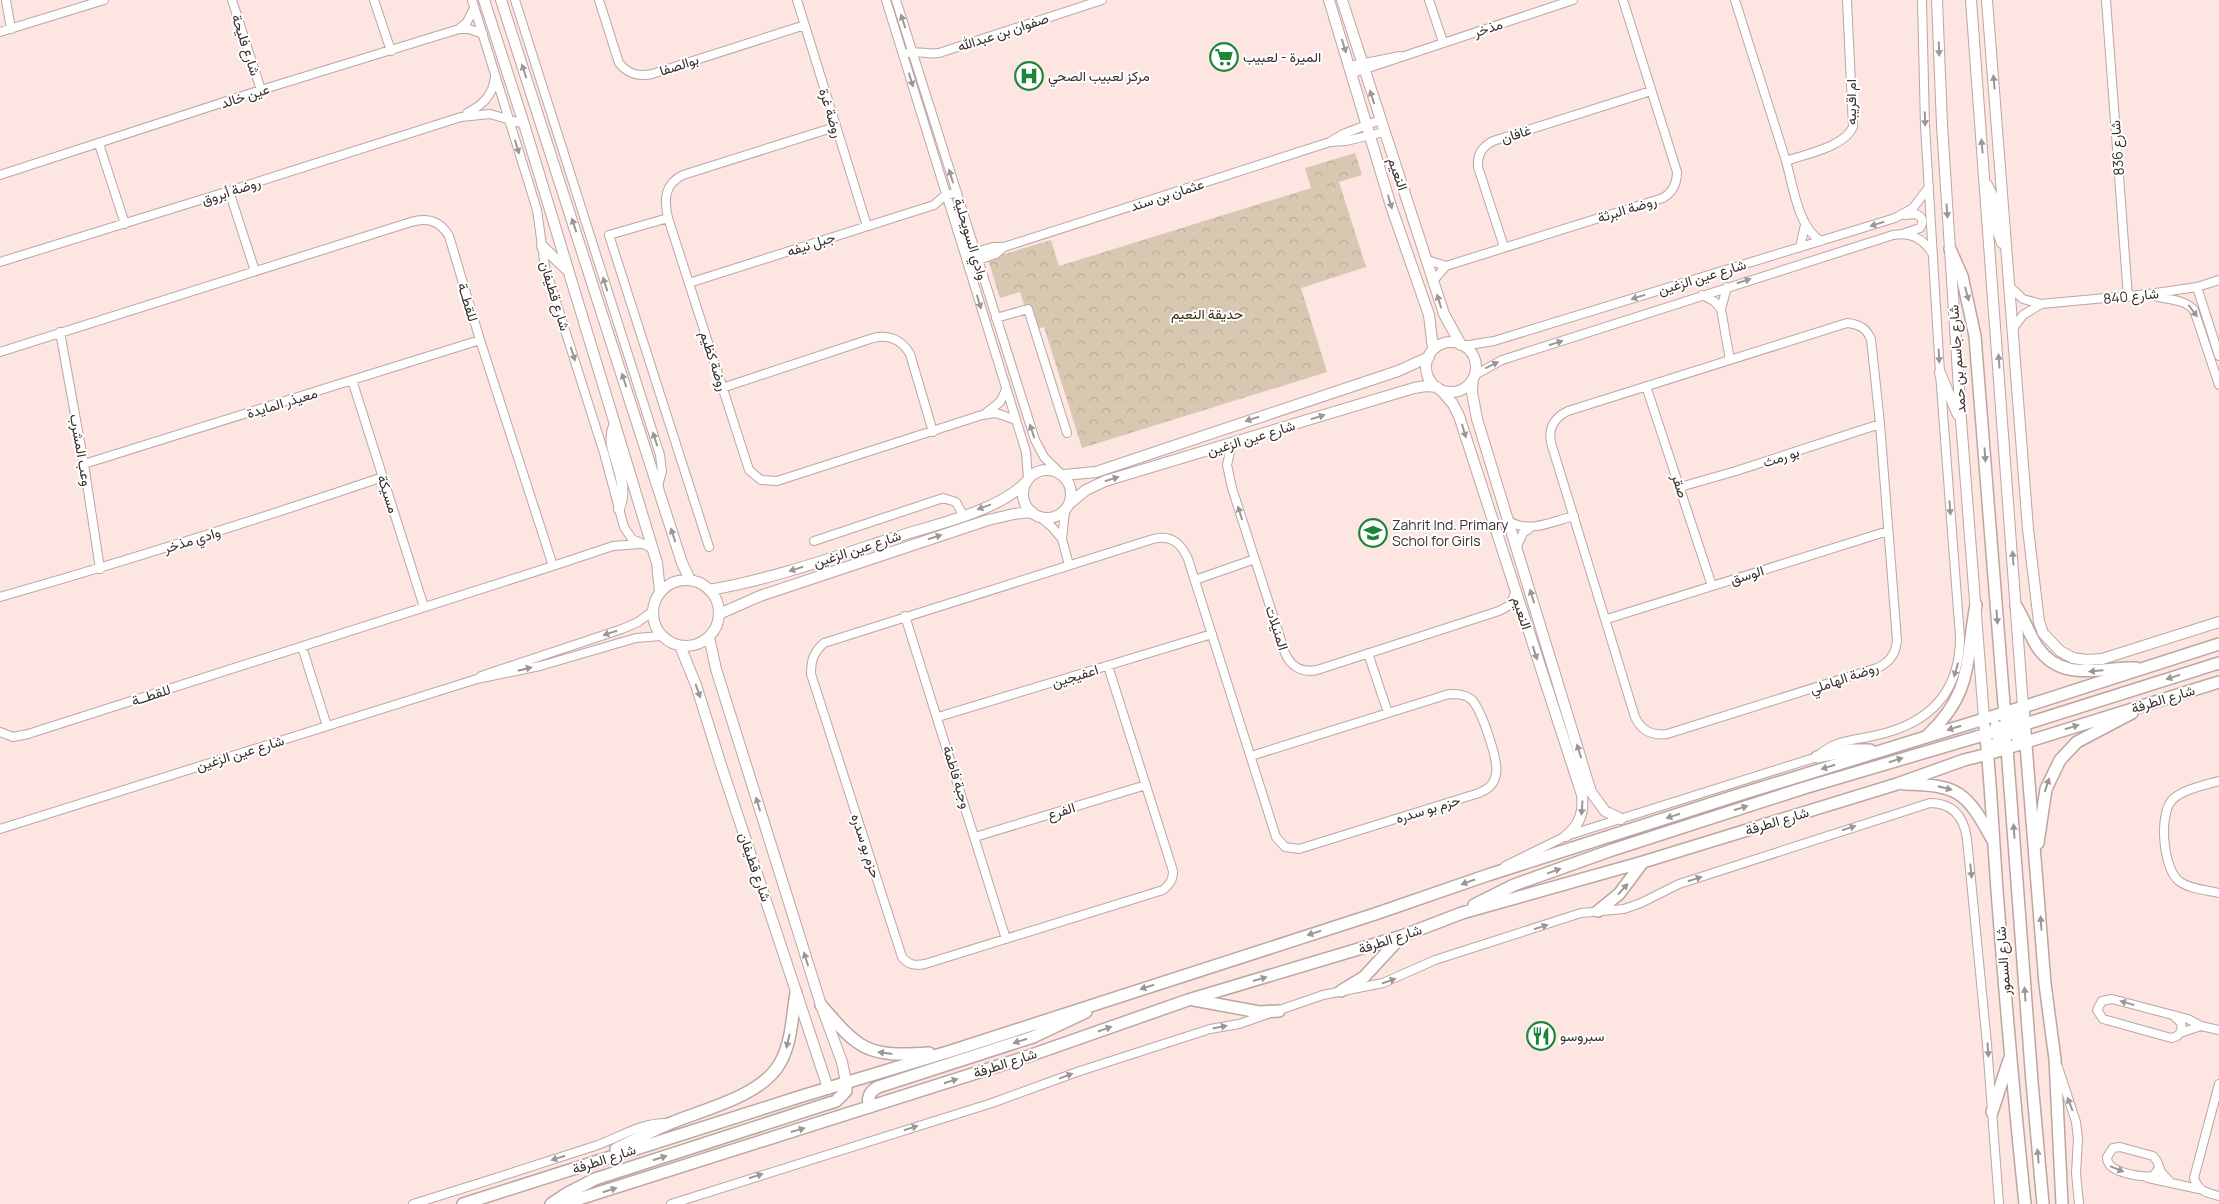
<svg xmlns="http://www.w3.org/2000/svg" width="2219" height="1204" viewBox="0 0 2219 1204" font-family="Manrope,Vazirmatn,sans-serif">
<defs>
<pattern id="park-crowns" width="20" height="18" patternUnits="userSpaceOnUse" patternTransform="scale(1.25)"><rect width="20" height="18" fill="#d8c8b1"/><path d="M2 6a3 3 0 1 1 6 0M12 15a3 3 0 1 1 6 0" fill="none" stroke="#baac99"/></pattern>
</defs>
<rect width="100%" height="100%" fill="#fde5e1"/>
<!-- park -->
<path fill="url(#park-crowns)" d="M1355,153L1362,175L1339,182L1366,267L1301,288L1327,372L1082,448L1044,327L1032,330L1020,292L1000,298L988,259L1051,240L1059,266L1311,188L1305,168Z"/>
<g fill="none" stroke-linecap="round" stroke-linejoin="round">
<defs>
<path id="street" d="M6,0L11,29
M232,0L261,90
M374,0L391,51
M472,0L537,210L545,267L604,453L624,527L632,539L652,548
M515,0L660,455L662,471L658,486
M599,0L619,63C628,74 638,77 652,74L805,25
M797,0L867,226
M886,0L1026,452L1028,478
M896,0L1035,440L1044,457L1058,471
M1429,0L1443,42
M1735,0L1786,161C1806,154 1844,147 1853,127L1847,0
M2106,0L2128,297
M459,29H469L483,34
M0,32L104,0
M908,53C918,50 928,55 939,53L1102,0
M1350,66L1400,56
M1353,73L1573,0
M467,113C483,105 493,95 495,77
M835,127L683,175C664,184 664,200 668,218L749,470L761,480L777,481L982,415L996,413L1016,420
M1330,142L1343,134L1380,120
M99,144L125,224
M1786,161C1793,185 1798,228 1821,241
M0,175L261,90L459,29L467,22L474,8
M229,191L255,271
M1904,215L1916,214C1923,217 1924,222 1920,228L1905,233
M668,218L609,235L709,547
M1504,247L1478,167C1477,154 1482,147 1493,141L1651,91
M1800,247L1805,225
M972,253L993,247H1004L1330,142L1346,141L1384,132
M1427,260L1446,266
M975,261L996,254L1004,247
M0,262L229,191L461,117L490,114L524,124
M1433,281L1446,266L1663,198C1673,192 1677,184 1677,172L1623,0
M689,283L934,205L943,197L951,194
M2009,286L2023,299L2041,304L2149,294L2197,287L2219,280
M1727,287L1721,309L1730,360
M2197,287L2219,356
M1702,295L1714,301L1721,309
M2151,295C2165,300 2184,298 2194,310L2219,385
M996,318L1028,309L1067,433
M1847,323C1859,324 1866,328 1871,339L1880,424L1897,640C1896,654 1889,663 1877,668L1667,734C1652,736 1641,730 1635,717L1552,446C1547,430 1553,418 1568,411Z
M2012,330L2023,315L2041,304
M60,332L84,464L100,569
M1463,346L1494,341L1895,218L1913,208L1929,187
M0,352L411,222C428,217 440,221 449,236L480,340L553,566L28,734L13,737L0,732
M1475,375L1502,360L1893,235C1909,232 1923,238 1932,253
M352,380L424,607
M1646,386L1712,586
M722,388L873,338C889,334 902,340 910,354L933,432
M986,413L1000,402L1006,390
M1232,443L1227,465L1232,488L1285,653C1291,667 1302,673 1317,670L1499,611L1510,605L1515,593
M84,464L480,340
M1680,487L1736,471L1880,424
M1065,511L1062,539L1069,565
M1040,517L1052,527L1062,539
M1509,521C1529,534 1553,521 1574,516
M814,541L943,498L956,502L963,515
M1517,546L1523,533L1531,527
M553,566L613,546L640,544
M1195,580L1255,559
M0,597C129,560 256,520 383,477
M905,616L1006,939
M1607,619L1888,531
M302,647L327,726
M1368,653L1388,713
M1108,666L1173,871C1173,880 1170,884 1163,890L925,964C914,966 909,965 902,957L811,674C811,659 814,652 824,643L1153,539C1171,534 1181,543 1188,559L1276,837L1285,847L1299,849L1479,793C1488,789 1494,785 1496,774C1499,761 1481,708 1471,699C1464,694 1457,694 1449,694L1251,756
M481,676L622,629L638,622L653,611
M938,717L1212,634
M2219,781C2205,785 2184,789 2173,799C2158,813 2163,869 2179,881C2189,889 2206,890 2219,893
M0,829L477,679L540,666L636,638L661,636
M975,837L1146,785
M1505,866L1566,836L1817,757C1834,740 1850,741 1873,736C1927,725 1960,695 1960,637L1940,373L1925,126L1922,0
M2174,1016L2181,1023C2183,1032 2179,1037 2171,1038L2103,1019L2097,1010L2102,1001L2112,999L2188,1019L2201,1026L2219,1030
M2180,1033L2201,1026
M2058,1067L2076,1122L2078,1139L2076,1173L2079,1204
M2219,1084L2194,1178C2198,1191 2207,1193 2219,1196
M2159,1168L2154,1175C2146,1179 2119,1173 2112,1167C2108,1164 2107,1161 2107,1157L2113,1148L2120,1147L2153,1156L2157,1161L2161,1172L2171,1183
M2148,1178L2199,1189
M413,1204C474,1185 534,1166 595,1146C619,1138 639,1123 666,1123
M671,1204L992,1103L1077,1072L1210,1029L1239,1024L1323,995L1383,983L1435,960L1581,913L1624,909L1641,903L1679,884L1930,803C1953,803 1964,817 1967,839L1987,1044L1999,1204"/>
<path id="secondary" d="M484,0L524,124L657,563L660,592
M501,0L682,563L690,580
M1329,0L1391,206L1429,315L1433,349
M1342,0L1444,314L1461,345
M1937,0L1942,125L1961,420L1984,718
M1971,0L2023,707
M1987,0L2028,529L2039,622L2043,633L2060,651L2073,658L2086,660L2102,659L2219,622
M1987,185L1994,199L1998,232L2002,243
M542,246L566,269
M1426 367a25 25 0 1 1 50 0a25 25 0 1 1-50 0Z
M1940,373L1958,415
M1473,379L1472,392L1477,419L1591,792L1605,811L1621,819
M1441,390L1453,404L1459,416L1582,795C1584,812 1580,825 1566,836
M614,426C603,451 632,475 619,509
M1023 494a24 24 0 1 1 48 0a24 24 0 1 1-48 0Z
M1064,475L1096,472L1398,371L1429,357
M1070,503L1086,490L1105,481L1414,388L1426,386L1437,387
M653 613a33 33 0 1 1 66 0a33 33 0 1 1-66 0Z
M709,590C773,579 834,557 896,537C934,525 998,511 1025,483
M719,614L760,596L988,520L1014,514L1032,512
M709,637L716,669L821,1005L842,1062L846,1082
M680,646L696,685L721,765L828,1088"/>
<path id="primary" d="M1950,249L1962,276L1975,336L2005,717L2012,733L2026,742
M2016,606C2025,620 2029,635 2038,648C2063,683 2101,667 2136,668
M2023,707L2045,984L2055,1059L2062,1204
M1996,726L2004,735L2007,748L2032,1082L2043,1204
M1985,728C1991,782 1993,836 1997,890C2005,995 2014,1099 2025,1204
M1928,735C1974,691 1965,661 1976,605
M1988,754L1998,741L2016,727L2219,663
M1817,757L1851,750H1870
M1904,784C1958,785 1966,791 1992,839
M2038,843L2046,789L2060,760L2077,742L2132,713
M1474,905L1514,885L1612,850L1804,788L1997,731L2015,718L2023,707
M1598,911L1619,894L1643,862
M1341,991L1364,977L1401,937
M1194,1000L1259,1012L1279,1011
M821,1005C860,1051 868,1057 929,1053
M870,1107C866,1099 870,1091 878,1087L1033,1037L1086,1012
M1992,1112L2009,1060
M616,1149C634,1140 652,1131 671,1123C704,1109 762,1096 780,1063C792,1042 792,1016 796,993
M463,1204L802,1096L951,1051L1375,914L1488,875L1738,795L2023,707L2219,644
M551,1204L566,1194L595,1179L836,1101L846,1091V1082
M563,1204L1020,1059L1188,1000L1402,936L1462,913L1643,862L1897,784L1964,760L1988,754L2219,682"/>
</defs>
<!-- street casing -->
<use href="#street" stroke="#bca6a2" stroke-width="10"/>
<!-- secondary casing -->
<use href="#secondary" stroke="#bca6a2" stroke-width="12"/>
<!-- primary casing -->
<use href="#primary" stroke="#bca6a2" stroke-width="14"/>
<!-- street -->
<use href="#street" stroke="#fff" stroke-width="8"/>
<!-- secondary -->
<use href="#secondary" stroke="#fff" stroke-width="10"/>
<!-- primary -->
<use href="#primary" stroke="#fff" stroke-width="11"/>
</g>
<!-- one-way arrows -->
<defs><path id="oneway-solid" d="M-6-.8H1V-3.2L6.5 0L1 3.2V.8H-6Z" transform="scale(1.25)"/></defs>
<g fill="#9c9796">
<use href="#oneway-solid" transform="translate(903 21) rotate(-108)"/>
<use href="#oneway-solid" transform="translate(1344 46) rotate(72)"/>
<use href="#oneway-solid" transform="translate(1939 49) rotate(88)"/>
<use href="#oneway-solid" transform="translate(524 71) rotate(-108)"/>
<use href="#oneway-solid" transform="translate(911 80) rotate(73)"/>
<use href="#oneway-solid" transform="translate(1994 82) rotate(-95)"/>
<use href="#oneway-solid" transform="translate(1372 97) rotate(-108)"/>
<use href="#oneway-solid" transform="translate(1925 119) rotate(88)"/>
<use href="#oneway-solid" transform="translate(1982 146) rotate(-95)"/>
<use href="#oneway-solid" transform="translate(517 147) rotate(73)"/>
<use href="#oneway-solid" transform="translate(951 176) rotate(-107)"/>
<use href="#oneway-solid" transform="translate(1390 202) rotate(74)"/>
<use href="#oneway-solid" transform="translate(1947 211) rotate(86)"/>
<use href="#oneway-solid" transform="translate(1877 224) rotate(163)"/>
<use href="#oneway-solid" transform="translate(574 225) rotate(-108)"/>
<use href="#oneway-solid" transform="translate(1744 281) rotate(-18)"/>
<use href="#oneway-solid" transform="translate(605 284) rotate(-108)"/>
<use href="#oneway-solid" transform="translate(1967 294) rotate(75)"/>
<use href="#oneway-solid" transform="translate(1638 297) rotate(163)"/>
<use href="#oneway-solid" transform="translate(1439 301) rotate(-107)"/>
<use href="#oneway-solid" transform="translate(979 302) rotate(73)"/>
<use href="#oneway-solid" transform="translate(2193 311) rotate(53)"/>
<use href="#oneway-solid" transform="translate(1556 343) rotate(-18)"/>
<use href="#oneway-solid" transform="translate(573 354) rotate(72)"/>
<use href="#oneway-solid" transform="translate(1939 356) rotate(87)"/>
<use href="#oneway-solid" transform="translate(1999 361) rotate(-94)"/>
<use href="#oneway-solid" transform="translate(1492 365) rotate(-26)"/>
<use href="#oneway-solid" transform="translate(624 380) rotate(-108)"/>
<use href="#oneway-solid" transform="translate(1318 417) rotate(-17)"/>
<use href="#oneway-solid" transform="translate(1252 419) rotate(162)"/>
<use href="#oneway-solid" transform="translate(1032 431) rotate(-108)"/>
<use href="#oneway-solid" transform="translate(1464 431) rotate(73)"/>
<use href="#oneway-solid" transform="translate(655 439) rotate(-108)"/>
<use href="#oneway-solid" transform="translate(1985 455) rotate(86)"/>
<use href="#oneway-solid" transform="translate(1112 479) rotate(-17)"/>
<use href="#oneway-solid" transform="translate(984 507) rotate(160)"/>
<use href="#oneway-solid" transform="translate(1950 508) rotate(86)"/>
<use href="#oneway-solid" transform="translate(1240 513) rotate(-108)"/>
<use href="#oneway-solid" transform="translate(673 535) rotate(-108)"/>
<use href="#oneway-solid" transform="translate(935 537) rotate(-18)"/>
<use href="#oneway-solid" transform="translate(2013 558) rotate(-94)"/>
<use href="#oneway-solid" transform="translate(796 569) rotate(162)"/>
<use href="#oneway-solid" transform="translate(1532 596) rotate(-107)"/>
<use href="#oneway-solid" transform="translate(1997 617) rotate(86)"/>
<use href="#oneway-solid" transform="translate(610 633) rotate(162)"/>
<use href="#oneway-solid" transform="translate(1535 653) rotate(72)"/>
<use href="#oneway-solid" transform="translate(525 669) rotate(-14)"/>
<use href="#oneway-solid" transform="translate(1956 670) rotate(106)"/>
<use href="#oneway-solid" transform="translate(2096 671) rotate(175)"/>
<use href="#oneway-solid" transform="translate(2173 677) rotate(162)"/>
<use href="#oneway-solid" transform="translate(698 691) rotate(71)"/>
<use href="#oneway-solid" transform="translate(2072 727) rotate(-17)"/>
<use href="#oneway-solid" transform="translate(1954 728) rotate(162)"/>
<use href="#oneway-solid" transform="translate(1579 751) rotate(-107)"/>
<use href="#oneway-solid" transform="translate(1896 760) rotate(-17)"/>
<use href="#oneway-solid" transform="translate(1828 767) rotate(163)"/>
<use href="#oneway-solid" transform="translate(2047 785) rotate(-72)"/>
<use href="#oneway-solid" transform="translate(1945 788) rotate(14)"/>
<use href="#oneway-solid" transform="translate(758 804) rotate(-107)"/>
<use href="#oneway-solid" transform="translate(1582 808) rotate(94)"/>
<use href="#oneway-solid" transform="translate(1741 808) rotate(-18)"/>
<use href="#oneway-solid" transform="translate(1673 816) rotate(162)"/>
<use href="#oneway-solid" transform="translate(1849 828) rotate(-18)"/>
<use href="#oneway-solid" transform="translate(2014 831) rotate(-94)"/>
<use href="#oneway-solid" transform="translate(1554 871) rotate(-20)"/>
<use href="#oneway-solid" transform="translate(1971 871) rotate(84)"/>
<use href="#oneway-solid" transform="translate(1695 879) rotate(-18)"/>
<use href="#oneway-solid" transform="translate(1468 882) rotate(161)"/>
<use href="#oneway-solid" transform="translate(1623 889) rotate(-48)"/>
<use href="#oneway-solid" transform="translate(2041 923) rotate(-94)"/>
<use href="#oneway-solid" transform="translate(1541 927) rotate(-18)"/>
<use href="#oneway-solid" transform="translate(1314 933) rotate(162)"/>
<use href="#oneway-solid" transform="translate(806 959) rotate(-107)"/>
<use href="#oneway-solid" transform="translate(1260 979) rotate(-16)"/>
<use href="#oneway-solid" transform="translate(1389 981) rotate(-19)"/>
<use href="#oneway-solid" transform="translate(1147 987) rotate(163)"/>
<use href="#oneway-solid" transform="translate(2025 994) rotate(-94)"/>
<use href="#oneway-solid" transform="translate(2127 1003) rotate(-164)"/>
<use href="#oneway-solid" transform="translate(1220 1027) rotate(-11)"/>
<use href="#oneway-solid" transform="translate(1105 1029) rotate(-19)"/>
<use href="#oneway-solid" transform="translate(788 1041) rotate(103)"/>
<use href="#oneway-solid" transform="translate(1020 1041) rotate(162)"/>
<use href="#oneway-solid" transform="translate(1988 1050) rotate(86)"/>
<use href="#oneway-solid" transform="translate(885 1053) rotate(-173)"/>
<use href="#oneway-solid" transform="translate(1066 1076) rotate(-20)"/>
<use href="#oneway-solid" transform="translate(951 1081) rotate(-18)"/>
<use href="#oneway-solid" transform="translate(2070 1104) rotate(-111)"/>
<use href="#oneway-solid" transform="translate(911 1128) rotate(-17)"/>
<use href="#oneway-solid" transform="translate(798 1130) rotate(-16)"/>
<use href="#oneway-solid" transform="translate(2038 1156) rotate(-95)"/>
<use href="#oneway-solid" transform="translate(558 1158) rotate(162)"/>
<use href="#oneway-solid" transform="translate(660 1158) rotate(-18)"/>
<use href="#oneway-solid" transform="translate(2117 1169) rotate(22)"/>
<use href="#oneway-solid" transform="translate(756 1176) rotate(-18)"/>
<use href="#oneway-solid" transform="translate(610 1190) rotate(-17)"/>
</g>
<!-- icons -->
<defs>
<symbol id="supermarket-ring" viewBox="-11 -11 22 22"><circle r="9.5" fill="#fff" stroke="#1d8439" stroke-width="1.5"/><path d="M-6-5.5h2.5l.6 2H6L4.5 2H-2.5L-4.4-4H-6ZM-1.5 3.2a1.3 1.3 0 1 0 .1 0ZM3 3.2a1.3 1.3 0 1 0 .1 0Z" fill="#1d8439"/></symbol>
<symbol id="hospital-ring" viewBox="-11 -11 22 22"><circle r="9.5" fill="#fff" stroke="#1d8439" stroke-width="1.5"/><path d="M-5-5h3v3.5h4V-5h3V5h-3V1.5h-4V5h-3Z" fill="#1d8439"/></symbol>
<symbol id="school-ring" viewBox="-11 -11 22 22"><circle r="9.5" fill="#fff" stroke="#1d8439" stroke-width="1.5"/><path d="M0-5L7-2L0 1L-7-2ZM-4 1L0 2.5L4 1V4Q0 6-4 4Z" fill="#1d8439"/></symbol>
<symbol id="restaurant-ring" viewBox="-11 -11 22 22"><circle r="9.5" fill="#fff" stroke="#1d8439" stroke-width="1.5"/><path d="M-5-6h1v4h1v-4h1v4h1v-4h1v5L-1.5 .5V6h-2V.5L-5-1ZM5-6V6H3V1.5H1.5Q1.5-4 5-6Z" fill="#1d8439"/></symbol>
</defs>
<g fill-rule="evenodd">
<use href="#supermarket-ring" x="1208" y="41" width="32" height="32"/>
<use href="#hospital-ring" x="1013" y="60" width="32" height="32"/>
<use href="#school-ring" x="1357" y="517" width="32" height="32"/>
<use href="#restaurant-ring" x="1525" y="1020" width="32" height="32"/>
</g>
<g text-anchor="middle" stroke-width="4" stroke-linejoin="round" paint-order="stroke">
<!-- street labels -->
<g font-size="14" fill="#382f2d" stroke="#fff">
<text transform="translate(1488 28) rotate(-18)" y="5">مذخر</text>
<text transform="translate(1003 32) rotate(-18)" y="5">صفوان بن عبدالله</text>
<text transform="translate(246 45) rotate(72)" y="5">شارع فليحة</text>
<text transform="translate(679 65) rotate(-18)" y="5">بوالصفا</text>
<text transform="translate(245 96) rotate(-18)" y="5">عين خالد</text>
<text transform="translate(1851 102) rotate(-90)" y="5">ام اقريبه</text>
<text transform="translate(831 113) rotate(73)" y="5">روضة غرة</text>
<text transform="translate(1516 134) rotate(-18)" y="5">غافان</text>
<text transform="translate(2117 148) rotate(-94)" y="5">شارع 836</text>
<text transform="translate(1398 174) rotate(71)" y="5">النعيم</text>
<text transform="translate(231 191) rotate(-18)" y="5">روضة أبروق</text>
<text transform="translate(1167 195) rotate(-18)" y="5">عثمان بن سند</text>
<text transform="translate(1627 209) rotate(-17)" y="5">روضة البرثة</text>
<text transform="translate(971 239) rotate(73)" y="5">وادي السويحلية</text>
<text transform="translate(811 244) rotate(-18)" y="5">جبل نيفه</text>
<text transform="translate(1702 277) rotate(-17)" y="5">شارع عين الزغين</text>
<text transform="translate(555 296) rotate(73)" y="5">شارع قطيفان</text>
<text transform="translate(2131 296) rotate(-6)" y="5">شارع 840</text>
<text transform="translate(468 302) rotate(73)" y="5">للقطــة</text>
<text transform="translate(1957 359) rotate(-94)" y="5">شارع جاسم بن حمد</text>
<text transform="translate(714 361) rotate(72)" y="5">روضة كظيم</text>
<text transform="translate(282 403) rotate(-17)" y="5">معيذر المايدة</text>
<text transform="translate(1251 438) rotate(-17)" y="5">شارع عين الزغين</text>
<text transform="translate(81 450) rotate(80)" y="5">وعب المشرب</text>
<text transform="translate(1781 457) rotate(-18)" y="5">بو رمث</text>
<text transform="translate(1680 486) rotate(72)" y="5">صقر</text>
<text transform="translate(388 494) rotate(72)" y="5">مسيكة</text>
<text transform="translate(192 540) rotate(-17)" y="5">وادي مذخر</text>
<text transform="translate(857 549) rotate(-18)" y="5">شارع عين الزغين</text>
<text transform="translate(1747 575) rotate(-17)" y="5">الوسق</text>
<text transform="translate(1522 613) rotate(72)" y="5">النعيم</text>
<text transform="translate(1277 628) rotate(72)" y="5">المنيلات</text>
<text transform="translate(1075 676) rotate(-17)" y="5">اعفيجين</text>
<text transform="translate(1844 678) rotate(-19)" y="5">روضة الهاملي</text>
<text transform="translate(151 695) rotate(-18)" y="5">للقطــة</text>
<text transform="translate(2163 699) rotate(-17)" y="5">شارع الطرفة</text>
<text transform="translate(240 753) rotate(-17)" y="5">شارع عين الزغين</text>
<text transform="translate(957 777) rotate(73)" y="5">وجبة فاطمة</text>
<text transform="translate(1428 809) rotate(-17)" y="5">حزم بو سدره</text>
<text transform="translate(1061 811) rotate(-17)" y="5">الفرع</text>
<text transform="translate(1777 821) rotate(-17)" y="5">شارع الطرفة</text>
<text transform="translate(866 846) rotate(72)" y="5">حزم بو سدره</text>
<text transform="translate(755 867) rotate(71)" y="5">شارع قطيفان</text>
<text transform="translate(1390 939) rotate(-18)" y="5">شارع الطرفة</text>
<text transform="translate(2003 961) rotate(-94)" y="5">شارع السمور</text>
<text transform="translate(1005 1063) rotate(-18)" y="5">شارع الطرفة</text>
<text transform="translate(604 1159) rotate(-18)" y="5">شارع الطرفة</text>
</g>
<!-- poi labels -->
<g font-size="14" fill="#382f2d" stroke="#fff" text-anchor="start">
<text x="1243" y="62">الميرة - لعبيب</text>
<text x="1048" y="81">مركز لعبيب الصحي</text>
<text x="1392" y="530">Zahrit Ind. Primary<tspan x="1392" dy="16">Schol for Girls</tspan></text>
<text x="1560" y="1041">سبروسو</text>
</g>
<!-- park labels -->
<g font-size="14" fill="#3c2a0b" stroke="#fff">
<text x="1207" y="319">حديقة النعيم</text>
</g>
</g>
</svg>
